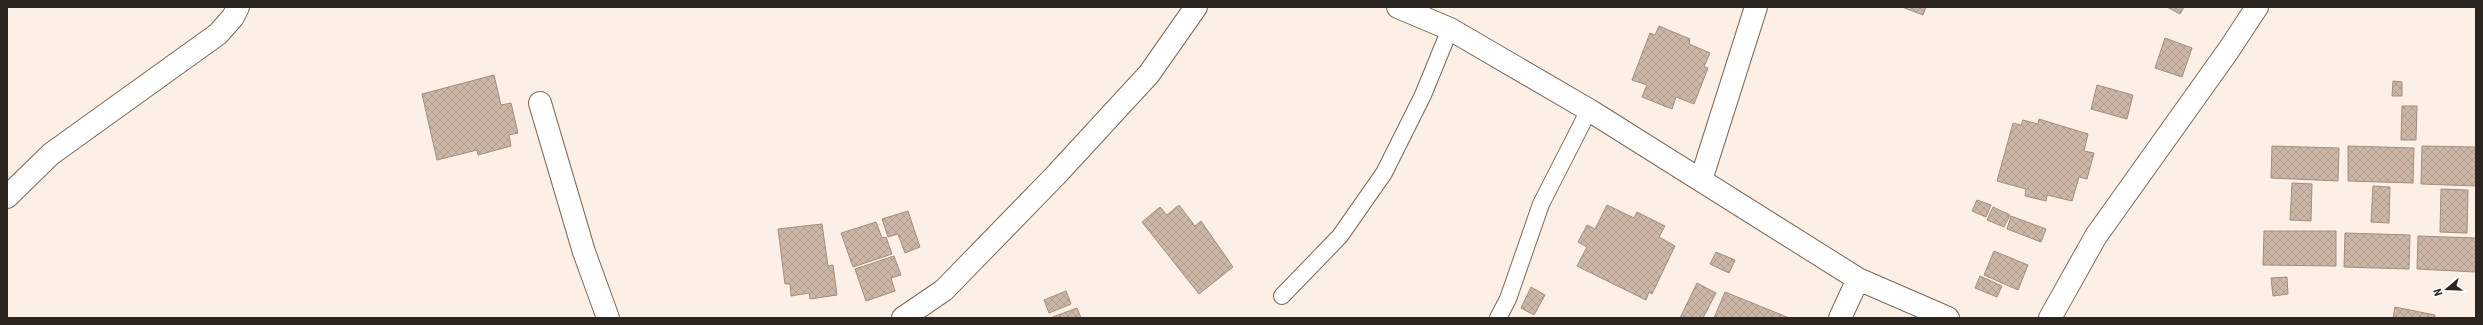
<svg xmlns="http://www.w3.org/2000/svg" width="2483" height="325" viewBox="0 0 2483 325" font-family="'Roboto Condensed',sans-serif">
<defs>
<pattern id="building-cross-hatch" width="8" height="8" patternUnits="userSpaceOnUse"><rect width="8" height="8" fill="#ccb7a7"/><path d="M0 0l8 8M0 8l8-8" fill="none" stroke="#af9d8f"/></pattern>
</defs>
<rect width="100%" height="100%" fill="#fcefe5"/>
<!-- building -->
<path fill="url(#building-cross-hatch)" stroke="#a28e7f" d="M1902,7H1926L1923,15Z
M2167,7H2184L2180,14Z
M1659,26L1690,39L1689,44L1710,53L1704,67L1708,68L1694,104L1676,97L1672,109L1642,97L1647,85L1632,80L1650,33L1655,35Z
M2165,38L2192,48L2182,77L2155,68Z
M494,75L501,105L511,103L518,133L509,135L511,146L478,155L477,150L437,160L422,94Z
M2393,81L2402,82V96H2392Z
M2097,85L2133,95L2127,119L2091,109Z
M2402,106H2417L2416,140H2401Z
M2039,119L2088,134L2084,151L2094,153L2087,179L2079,177L2072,201L2047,195L2046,201L2025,196L2026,189L1997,181L2013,123L2021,125L2023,120L2038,124Z
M2272,146L2339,148L2338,181L2271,178Z
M2348,146L2414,148L2413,183L2348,181Z
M2422,146L2476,147V186L2421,184Z
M2292,183L2312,184L2311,221L2290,220Z
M2373,186L2390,187L2389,223L2371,222Z
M2441,189L2468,190L2467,233L2440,232Z
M1977,200L1991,205L1986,217L1972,211Z
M1179,205L1195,226L1201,221L1233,267L1199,294L1142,222L1160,207L1167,215Z
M1607,205L1634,218L1637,212L1665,226L1659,237L1675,246L1652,294L1649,292L1646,300L1577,266L1587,247L1578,242L1587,225L1595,229Z
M1993,207L2010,215L2004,227L1987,220Z
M908,211L920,247L905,253L898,234L888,237L882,219Z
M2011,216L2046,229L2041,242L2007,229Z
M876,222L882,238L886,237L892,254L853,267L841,233Z
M822,224L828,266L833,265L837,295L810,299L809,293L791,296L790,284H785L778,229Z
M2264,231H2336V266L2263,265Z
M2345,233L2410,235L2409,269L2344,267Z
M2418,236L2476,238V272L2417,269Z
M1994,251L2028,265L2018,290L1984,275Z
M1716,252L1735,260L1729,273L1710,264Z
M894,256L901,275L891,278L895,291L866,301L855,269Z
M1980,276L2002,286L1997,297L1975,288Z
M2287,277L2288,294L2273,296L2271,278Z
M1697,283L1716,293L1703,318H1680Z
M1531,287L1545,295L1534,315L1521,308Z
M1066,291L1071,304L1049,313L1044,300Z
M1725,292L1787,317V318H1714Z
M2395,307L2435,315V318H2393Z
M1077,308L1081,318H1050Z"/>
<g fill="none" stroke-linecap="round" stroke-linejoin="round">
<defs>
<path id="lane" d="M1282,296L1340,236L1384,173L1423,95L1450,29
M1498,318L1508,299L1541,204L1589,110"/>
<path id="street" d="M1398,7L1450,29L1589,110L1858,279L1948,318
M540,103L584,252L608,318
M1701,180L1756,7
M7,197L51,154L218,34L233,17L238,7
M903,318L944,290L1055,176L1149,74L1196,7
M1840,318L1858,279
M2050,318L2096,236L2228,51L2257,7"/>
</defs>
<!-- lane casing -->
<use href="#lane" stroke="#7b6859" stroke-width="18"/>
<!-- street casing -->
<use href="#street" stroke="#7b6859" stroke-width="24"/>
<!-- lane -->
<use href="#lane" stroke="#fff" stroke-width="16"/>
<!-- street -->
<use href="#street" stroke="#fff" stroke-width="22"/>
</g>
<!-- border -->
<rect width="2483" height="325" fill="none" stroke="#2c241e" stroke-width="16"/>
<!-- north arrow -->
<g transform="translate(2447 289) rotate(251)" stroke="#ffffff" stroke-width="3" paint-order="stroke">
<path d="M0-3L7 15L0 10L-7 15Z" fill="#2c241e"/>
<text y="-6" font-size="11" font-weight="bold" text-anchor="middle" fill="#2c241e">N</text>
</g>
</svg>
